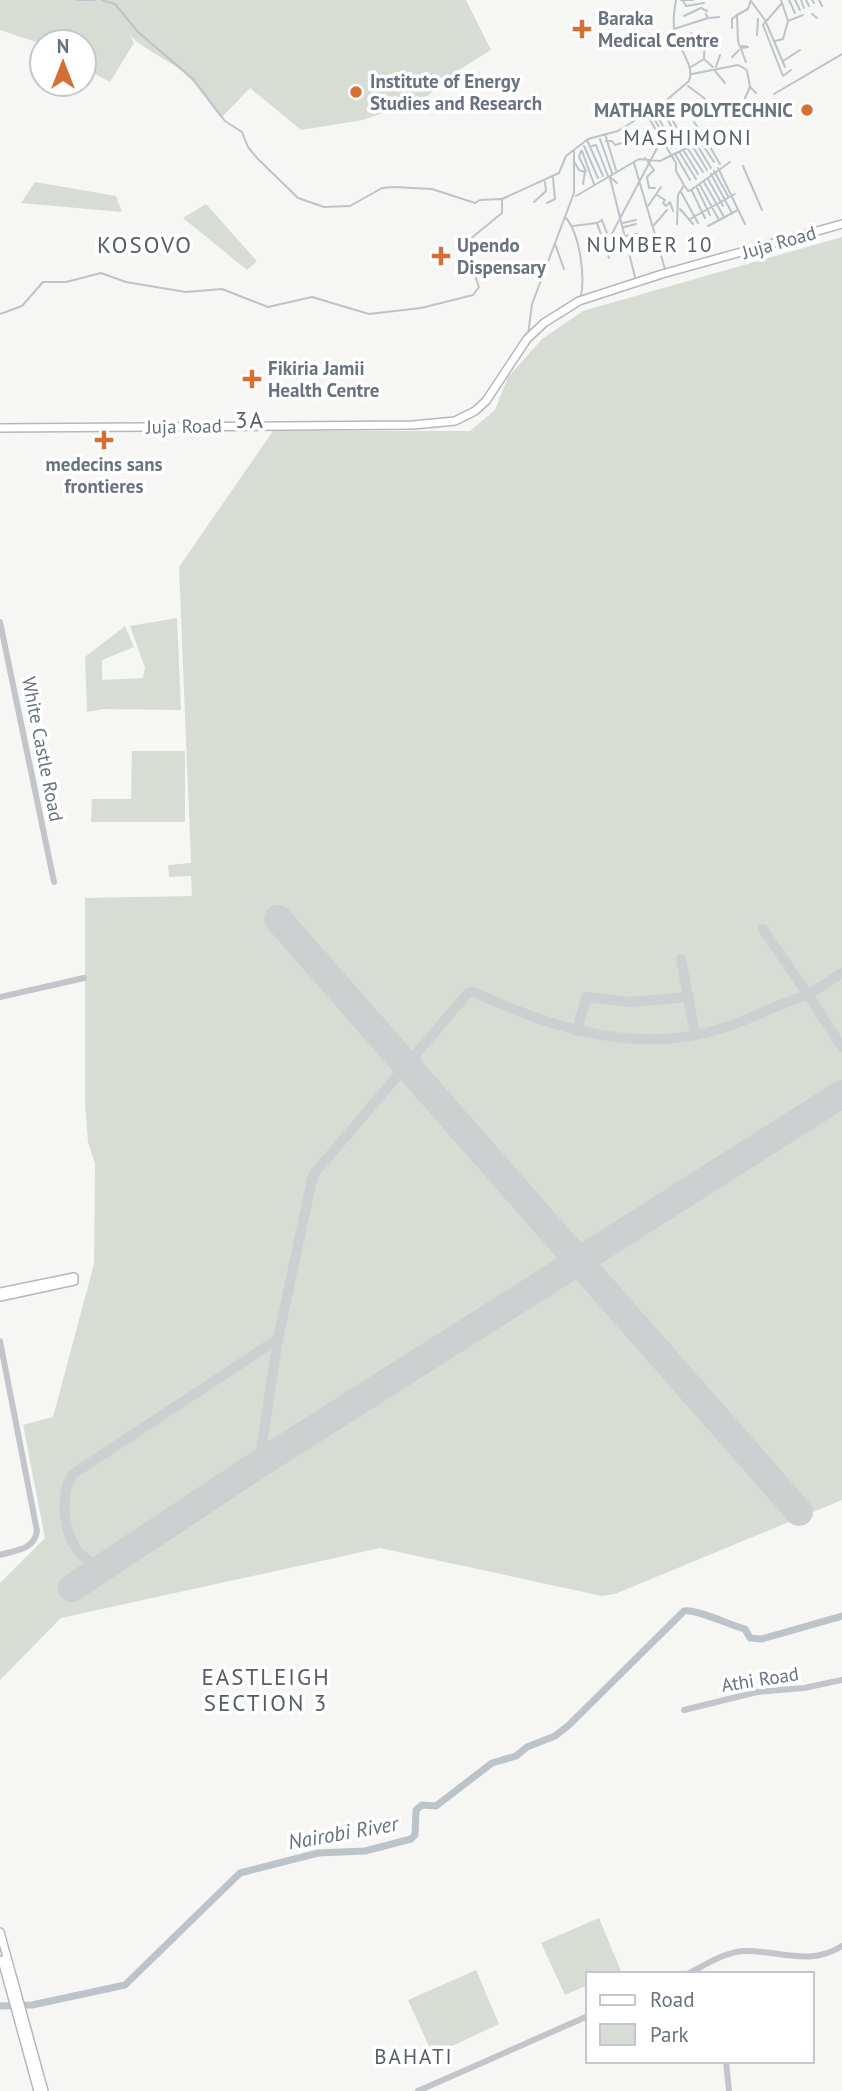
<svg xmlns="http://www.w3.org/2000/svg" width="842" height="2091" viewBox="0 0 842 2091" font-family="'PT Sans',sans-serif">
<rect width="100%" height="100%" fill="#f6f6f4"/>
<!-- green -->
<path fill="#d7ddd5" d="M0,0H466L491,50L454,73L424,99L363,120L301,130L250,88L221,118C209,104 198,85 183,72C170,61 137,45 130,35L134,43L110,82L84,68V42L42,44L0,30Z
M35,182L116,196L122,212L21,203Z
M206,204L257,261L247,270L183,218Z
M842,237V1500L615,1594L602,1596L380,1548L61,1618L0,1680V1583L45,1538L23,1425L53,1417L94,1264L95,1164L88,1142L85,1103V898L192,896L191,876L169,877L168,865L191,863L179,567L273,431H470L495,410L508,377L542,339L583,311Z
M177,618L181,710L103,709L87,712L85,657L125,626L134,647L102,660V680L143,678L145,668L130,626Z
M132,751H185V822H91L92,799H131Z
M599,1918L621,1971L588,1974V1985L565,1995L541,1943Z
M476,1970L499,2024L433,2055L408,2000Z"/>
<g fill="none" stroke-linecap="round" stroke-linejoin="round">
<!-- stream -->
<path stroke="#bcc4ca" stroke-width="2" d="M78,0H95
M102,0L115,4L138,32L193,79L225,121L242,132L248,147L257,158L298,198L324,207L350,206L382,188L394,187L432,189L475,203L480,200L501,199
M681,0H693
M789,0L795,13
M795,0L800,10
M801,0L804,8
M806,0L809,6
M812,0L814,3
M819,0L822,6
M683,1L686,6L704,3
M751,1L765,20L785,67
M782,3L763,25L783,76L791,70
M812,14L817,18
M684,16L701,8L707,11
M710,18L719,17
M788,21L803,15
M732,28V19L737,15
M674,29L708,18L706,14
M757,35L758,19
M775,41L783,39L788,21L781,0
M691,42L694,36L691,33
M742,48L748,47L742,46
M732,57L739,50
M705,60L713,67
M783,61L800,50
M746,62L738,41L737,15L748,9L751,0
M691,67L704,59L705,37
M716,67L720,55
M715,71L725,83
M692,74L738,65L747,70L750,87L756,93
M688,86L704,98L715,115
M774,94L842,54
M745,98L750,87
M663,103L686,144
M661,106L681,146
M648,108L671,148
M644,110L676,163V171L684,185L678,195L677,224
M738,118L757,110
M694,122L704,136
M688,128L695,140
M605,134L616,170
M600,139L612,173
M587,140L603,176
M706,140L720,164
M606,141H612L615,145L625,142L629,145
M701,142L714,162
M697,145L711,168
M584,146L598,178
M592,146L596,145L608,176
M693,147L707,170
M688,149L703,172
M581,151L579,157L586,171
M582,151L594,184
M684,151L698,174
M680,153L696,179
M675,154L690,180
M645,158L654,170L647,177L649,188H655
M575,163L579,170L585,172L583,184
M634,163L665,269
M743,166L762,210
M718,168L745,224
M714,171L728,196
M711,174L732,213
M610,177L617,183
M610,178L635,277
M708,179L723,206
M704,182L724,217
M684,185L688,191L691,190L730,162
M700,185L719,220
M697,188L710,215
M692,191L705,218
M681,192L698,223
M657,195L665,200L663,203L666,206L670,202L673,211
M576,196L639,159L660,161L709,137
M534,202L546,191L545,182
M547,203L555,199L553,178
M648,206L661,187
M680,209L693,224
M566,218C580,235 585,275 581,296
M690,219L735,194
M597,223L602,220L608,236
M623,223L636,220
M654,225L667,210
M573,226L597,223L609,258
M708,226L738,210
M624,227L636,224
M626,236L638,234
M555,244L564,269
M606,245L666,131L651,106
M0,314L22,306L43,282H66L101,273L126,282L186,292L222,289L268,307L312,297L369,314L421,308L473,295L479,287L464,244L502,213V199L559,173L566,156L588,139L618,131L634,121L643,109L662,104L689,81C695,65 679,50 675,34C672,23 674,11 676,0
M528,335L532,304L574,193V150"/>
<!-- river -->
<path stroke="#bcc4ca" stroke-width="7" d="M0,2006L32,2005L125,1985L240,1873L318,1853L365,1851L411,1839L415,1835L416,1810L422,1805L436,1806L492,1763L516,1756L527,1747L555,1736L569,1725L684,1611C694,1608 730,1625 745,1629L750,1638L762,1639L842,1616"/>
<!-- taxiway -->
<path stroke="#cdcfd0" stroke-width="10" d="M681,959L695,1035
M842,973L808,995L842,1047
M577,1031L586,997L630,1002L689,997
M259,1464L278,1339L313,1175L468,993L474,992C549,1028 640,1056 723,1028C752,1019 779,1003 808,995L763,929
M115,1561C69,1579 53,1501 73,1474L278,1339"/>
<!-- runway -->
<path stroke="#cdcfd0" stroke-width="28" d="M278,919L799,1512
M72,1588L259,1464L842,1094"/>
<defs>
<path id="major" d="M0,428L413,425L455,421L475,411L486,401L527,339L544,323L579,301L662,274L842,224
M0,1292L74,1277V1281L0,1297
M0,1932L44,2091
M2,1960L38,2091"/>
</defs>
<!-- major casing -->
<use href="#major" stroke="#b4b7bb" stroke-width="10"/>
<!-- minor -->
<path stroke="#c2c5c9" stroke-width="6" d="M0,622L54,882
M0,997L84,978
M0,1341L37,1531C34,1550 16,1550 0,1555
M684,1710L757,1692L804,1688L842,1680
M687,1974C704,1966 724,1952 744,1951C778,1950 810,1967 842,1946
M726,2061L729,2091
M418,2091L588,2016"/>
<!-- major -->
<use href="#major" stroke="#fff" stroke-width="7"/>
</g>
<!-- markers -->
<g fill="#d56f35" stroke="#fff" stroke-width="2.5">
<path d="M578.5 18.5h7v7h7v7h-7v7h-7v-7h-7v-7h7z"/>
<circle cx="356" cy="92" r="7"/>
<circle cx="807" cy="110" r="7"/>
<path d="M437.5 245.5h7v7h7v7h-7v7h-7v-7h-7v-7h7z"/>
<path d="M248.5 368.5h7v7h7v7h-7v7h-7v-7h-7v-7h7z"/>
<path d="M100.5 429.5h7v7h7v7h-7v7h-7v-7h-7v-7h7z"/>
</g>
<g text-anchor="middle" stroke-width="7" stroke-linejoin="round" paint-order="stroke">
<!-- poi labels -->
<g font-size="19" font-weight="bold" fill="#687382" stroke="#fff" text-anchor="start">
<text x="598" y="25">Baraka<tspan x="598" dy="22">Medical Centre</tspan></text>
<text x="370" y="88">Institute of Energy<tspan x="370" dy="22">Studies and Research</tspan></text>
<text x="793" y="117" text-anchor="end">MATHARE POLYTECHNIC</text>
<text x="457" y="252">Upendo<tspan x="457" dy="22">Dispensary</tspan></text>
<text x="268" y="375">Fikiria Jamii<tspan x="268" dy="22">Health Centre</tspan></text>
<text x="104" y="471" text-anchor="middle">medecins sans<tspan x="104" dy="22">frontieres</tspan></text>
</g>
<!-- street labels -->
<g font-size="19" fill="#687382" stroke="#fff">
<text transform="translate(779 242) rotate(-16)" y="7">Juja Road</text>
<text transform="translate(184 426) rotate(-1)" y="7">Juja Road</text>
<text transform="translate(43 749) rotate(79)" y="7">White Castle Road</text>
<text transform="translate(760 1679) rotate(-9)" y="7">Athi Road</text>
</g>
<!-- neighbourhood labels -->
<g font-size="21" letter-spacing="2" fill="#555d68" stroke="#fff">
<text x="688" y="145">MASHIMONI</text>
<text x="650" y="252">NUMBER 10</text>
<text x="414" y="2064">BAHATI</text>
</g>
<!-- water labels -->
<g font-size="21" font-style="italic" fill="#63737f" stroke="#fff">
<text transform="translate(343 1833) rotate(-10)" y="7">Nairobi River</text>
</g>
<!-- quarter labels -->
<g font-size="23" letter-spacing="2" fill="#555d68" stroke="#fff">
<text x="145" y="253">KOSOVO</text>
<text x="250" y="428">3A</text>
<text x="266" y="1685">EASTLEIGH<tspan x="266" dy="26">SECTION 3</tspan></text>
</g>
</g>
<!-- legend -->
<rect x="586" y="1972" width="228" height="91" fill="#ffffff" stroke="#c3c7cd" stroke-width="2"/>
<rect x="600" y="1995" width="35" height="10" fill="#ffffff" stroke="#c3c7cd" stroke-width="2"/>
<text x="650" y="2007" font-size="21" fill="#687382">Road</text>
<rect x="600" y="2024" width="35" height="21" fill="#d7ddd5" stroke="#c3c7cd" stroke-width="2"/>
<text x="650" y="2042" font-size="21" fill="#687382">Park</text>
<!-- north arrow -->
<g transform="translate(63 63)"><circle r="33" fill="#ffffff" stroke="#c3c7cd" stroke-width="2"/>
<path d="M0-5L12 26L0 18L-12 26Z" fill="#d56f35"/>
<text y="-10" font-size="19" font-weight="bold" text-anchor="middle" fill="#687382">N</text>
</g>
</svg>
